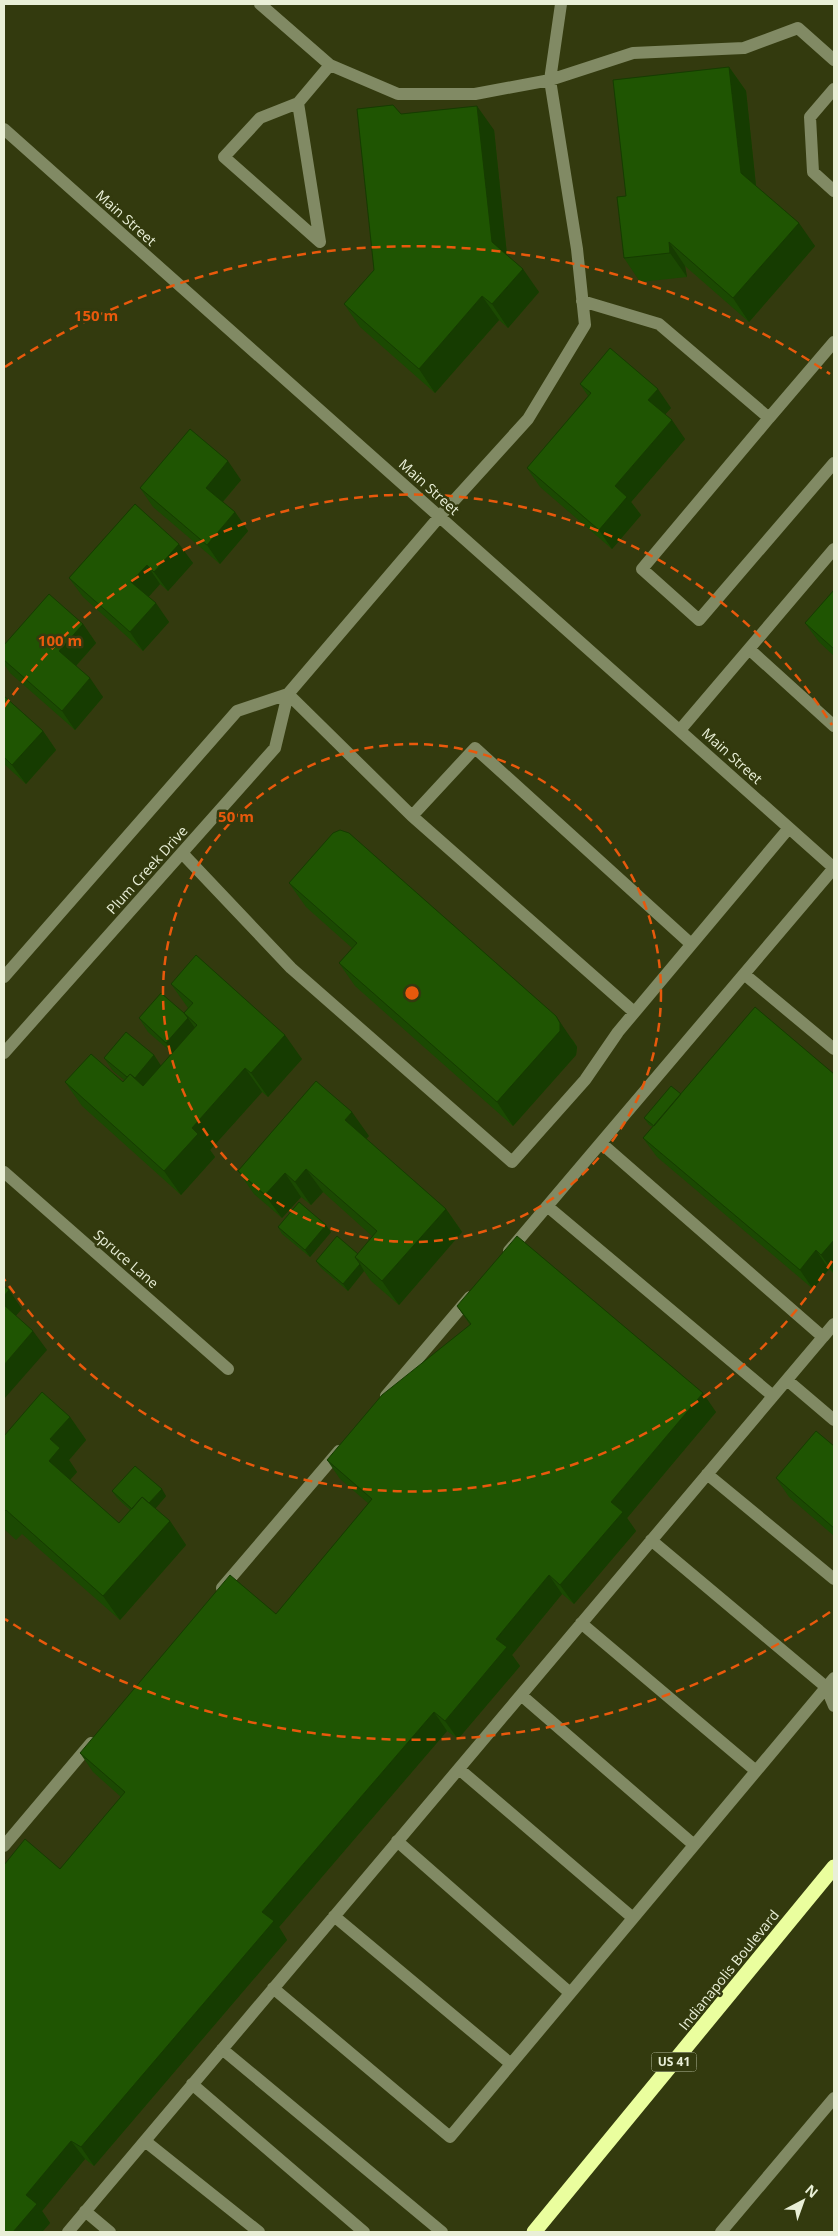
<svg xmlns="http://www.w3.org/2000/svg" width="838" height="2236" viewBox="0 0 838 2236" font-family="'Open Sans',sans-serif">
<rect width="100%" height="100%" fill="#333a0e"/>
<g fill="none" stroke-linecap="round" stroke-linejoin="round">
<!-- minor -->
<path stroke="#818a64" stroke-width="12" d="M561,4L550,80L633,53L744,48L798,28L834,60
M834,89L810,117L813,172L834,191
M298,103L320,242L224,157L260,118L298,103L330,65
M4,129L834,868
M582,301L659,324L769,418L642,569L699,620L834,463
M769,418L834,342
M749,649L834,726
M288,694L412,816L475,748L691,944
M680,730L834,549
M412,816L634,1012
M182,853L291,968L512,1162L585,1080L618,1032L789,828
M744,974L834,1049
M4,977L237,711L288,694
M4,1053L275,748L288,694L440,516L528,419L585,325L577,249L550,80L475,94H398L330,65L260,4
M601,1143L823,1337L834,1324
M4,1172L228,1369
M547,1206L773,1396
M509,1251L834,868
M787,1380L834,1420
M386,1396L470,1297
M707,1474L834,1579
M651,1540L826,1687L834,1689
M222,1588L339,1451
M581,1623L756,1771
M826,1687L834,1706
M521,1695L694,1845
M459,1769L633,1918
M397,1841L570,1993
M4,1846L91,1743
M334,1916L511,2064
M273,1988L450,2137L834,1678
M222,2049L442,2232
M192,2084L364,2232
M145,2141L259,2232
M85,2211L110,2232
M68,2232L823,1337
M721,2232L834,2098"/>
<!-- highway -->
<path stroke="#eafe9e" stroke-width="15" d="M534,2232L834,1867"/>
</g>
<!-- wall -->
<path fill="#1b4902" d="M729,67L746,91L756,186L815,246L749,322L685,266L687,277L640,282L624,258L626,196Z
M401,114L494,130L507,255L539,292L508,328L499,320L435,393L360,327L344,304L374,270Z
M580,384L671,408L665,414L685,439L631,502L641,515L612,549L540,487L527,468L588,396Z
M241,480L223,502L235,512L248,531L220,564L153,507L140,488Z
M135,504L193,563L168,591L160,584L148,597L169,622L143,651L83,597L69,578Z
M834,590V656L819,642L805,623Z
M83,624L96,643L76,666L103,697L75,730L10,673L4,664V645Z
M4,696L43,731L56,750L26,784L4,764Z
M289,883L573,1040L577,1047L576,1055L513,1126L355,986L339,963L352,948L306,907Z
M171,984L302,1059L268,1097L262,1092L210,1150L215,1157L181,1195L82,1106L65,1082H123L124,1080L113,1071L104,1058L154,1055L161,1066L172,1053L148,1032L139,1018L184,1013L188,1008Z
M834,1074V1274L829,1269L813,1289L657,1157L643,1138L653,1127L649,1125L644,1118L681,1094Z
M369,1136L366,1139L446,1209L462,1232L399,1305L371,1281L364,1271L348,1291L321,1268L316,1261L358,1254L373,1237L323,1192L311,1205L301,1197L282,1218L254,1194L238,1171Z
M278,1227L331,1232L310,1257L282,1234Z
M457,1306L716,1412L627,1518L636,1531L574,1604L562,1594L512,1655L520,1666L458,1739L447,1731L279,1927L287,1940L94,2166L85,2159L42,2211L50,2223L42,2232H4L60,1869L121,1797L93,1772L80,1753L276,1614L369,1504L340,1479L327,1460L470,1325Z
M70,1417L86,1440L69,1460L77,1472L70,1480L119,1523L130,1510L117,1498L112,1491L166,1496L155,1509L170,1521L186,1545L120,1620L22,1534L16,1540L4,1529V1436Z
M834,1446V1536L789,1497L776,1478Z"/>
<!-- shaded-wall -->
<path fill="#163c01" d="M729,67L746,91L757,196L741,173Z
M477,106L494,130L508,265L492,242Z
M799,223L815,246L749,322L733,298Z
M669,242L685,266L687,277L670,253Z
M523,269L539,292L508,328L492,304Z
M482,296L499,320L435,393L419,369Z
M658,389L671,408L661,419L648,400Z
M672,420L685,439L631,502L641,515L612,549L599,530L615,486Z
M228,461L241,480L219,506L206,488Z
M235,512L248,531L220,564L207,545Z
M179,544L193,563L168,591L154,572Z
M147,565L160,584L145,601L131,582Z
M156,603L169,622L143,651L130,632Z
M83,624L96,643L72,670L59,651Z
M90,678L103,697L75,730L62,711Z
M43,731L56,750L26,784L12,765Z
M556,1016L577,1047L576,1055L513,1126L497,1102Z
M188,1018L197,1031L175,1056L166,1043Z
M285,1035L302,1059L268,1097L251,1073Z
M154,1055L163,1069L141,1095L132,1081Z
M245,1068L262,1092L210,1150L215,1157L181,1195L164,1171L192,1128Z
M352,1112L369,1136L361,1144L345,1120Z
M306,1169L323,1192L311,1205L295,1182Z
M285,1173L301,1197L282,1218L265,1195Z
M446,1209L462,1232L399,1305L382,1281Z
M326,1225L331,1232L310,1257L305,1250Z
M834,1240V1273L821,1255Z
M816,1250L829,1269L813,1289L800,1270Z
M360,1264L364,1271L348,1291L343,1284Z
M9,1290L22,1309L12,1320L4,1308V1296Z
M33,1331L47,1350L4,1399V1365Z
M703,1393L716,1412L627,1518L636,1531L574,1604L560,1585L611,1502Z
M70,1417L86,1440L69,1460L77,1472L65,1485L49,1461L50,1439Z
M162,1489L166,1496L144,1522L139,1515Z
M170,1521L186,1545L120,1620L103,1596Z
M549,1575L562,1594L512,1655L520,1666L458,1739L445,1721L496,1639Z
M434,1712L447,1731L279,1927L287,1940L94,2166L81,2147L262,1912Z
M71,2141L85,2159L42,2211L50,2223L42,2232H13L26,2195Z"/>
<!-- building -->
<path fill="#1f5502" stroke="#163c01" d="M729,67L741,173L799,223L733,298L669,242L670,253L624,258L617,197L626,196L613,80Z
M393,105L401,114L477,106L492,242L523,269L492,304L482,296L419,369L344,304L374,270L357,109Z
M610,348L658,389L648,400L672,420L615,486L627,497L599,530L527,468L591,393L580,384Z
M190,429L228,461L206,488L235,512L207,545L140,488Z
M135,504L179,544L154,572L147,565L131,582L156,603L130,632L69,578Z
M834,590V649L805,623Z
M49,594L83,624L59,651L90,678L62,711L4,660V645Z
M4,696L43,731L12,765L4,757Z
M340,830L349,833L556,1016L560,1023V1031L497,1102L339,963L357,943L289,883L333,833Z
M196,955L285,1035L251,1073L245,1068L192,1128L198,1134L164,1171L65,1082L91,1054L123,1082L130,1074L143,1086L197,1025L184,1013L193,1003L171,984Z
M161,993L184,1013L188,1018L166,1043L139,1018Z
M755,1007L834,1074V1240L821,1255L816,1250L800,1270L643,1138Z
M126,1032L154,1055L135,1078L130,1074L127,1077L104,1058Z
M316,1081L352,1112L345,1120L446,1209L382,1281L355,1257L377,1231L306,1169L295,1182L285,1173L265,1195L238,1171Z
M671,1086L681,1094L654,1126L644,1118Z
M299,1202L326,1225L305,1250L278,1227Z
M337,1236L358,1254L355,1257L360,1264L343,1284L316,1261Z
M517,1236L703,1393L611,1502L623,1512L560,1585L549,1575L496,1639L507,1647L445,1721L434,1712L262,1912L274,1921L81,2147L71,2141L26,2195L37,2204L13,2232H4V1865L25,1839L60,1869L125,1792L80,1753L230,1575L276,1614L372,1499L327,1460L382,1395L471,1324L457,1306Z
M4,1286L9,1290L4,1296Z
M4,1305L33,1331L4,1365Z
M42,1392L70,1417L50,1439L60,1448L49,1461L119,1523L142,1497L170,1521L103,1596L6,1510L4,1512V1436Z
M816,1431L834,1446V1528L776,1478Z
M135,1466L162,1489L149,1503L142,1497L132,1509L112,1491Z"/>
<!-- distance rings -->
<g fill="none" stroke="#e8590c" stroke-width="2.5" stroke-dasharray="9 6">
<circle cx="412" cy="993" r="249"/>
<path d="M832 1261A498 498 0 0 1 4 1279M4 707A498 498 0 0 1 832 725"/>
<path d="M830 1612A747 747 0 0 1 5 1619M5 367A747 747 0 0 1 830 374"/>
</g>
<g text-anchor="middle" stroke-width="5" stroke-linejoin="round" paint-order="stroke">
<!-- shield labels -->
<rect fill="#333a0e" stroke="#b2b99b" stroke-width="1" x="651.5" y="2052.5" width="45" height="19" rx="4"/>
<g font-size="12" font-weight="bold" fill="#e9efd7">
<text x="674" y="2066">US 41</text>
</g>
<!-- street labels -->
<g font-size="14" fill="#e9efd7" stroke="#333a0e">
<text transform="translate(126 218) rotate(42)" y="5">Main Street</text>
<text transform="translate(429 487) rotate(42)" y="5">Main Street</text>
<text transform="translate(732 756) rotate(42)" y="5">Main Street</text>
<text transform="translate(147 870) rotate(-48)" y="5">Plum Creek Drive</text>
<text transform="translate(126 1259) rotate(41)" y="5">Spruce Lane</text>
<text transform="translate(729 1970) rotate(-51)" y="5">Indianapolis Boulevard</text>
</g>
</g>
<circle cx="412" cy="993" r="8" fill="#e8590c" stroke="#333a0e" stroke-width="2.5"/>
<g font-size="15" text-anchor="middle" font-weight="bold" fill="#e8590c" stroke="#333a0e" stroke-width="5" stroke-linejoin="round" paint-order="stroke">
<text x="96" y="321">150 m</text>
<text x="60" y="646">100 m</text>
<text x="236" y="822">50 m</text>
</g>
<!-- border -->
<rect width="838" height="2236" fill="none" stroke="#e9efd7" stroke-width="10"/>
<!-- north arrow -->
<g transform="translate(803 2201) rotate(41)" stroke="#333a0e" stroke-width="4" paint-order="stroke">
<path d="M0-4L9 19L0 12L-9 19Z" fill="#e9efd7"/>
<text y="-8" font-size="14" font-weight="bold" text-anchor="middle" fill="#e9efd7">N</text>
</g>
</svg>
